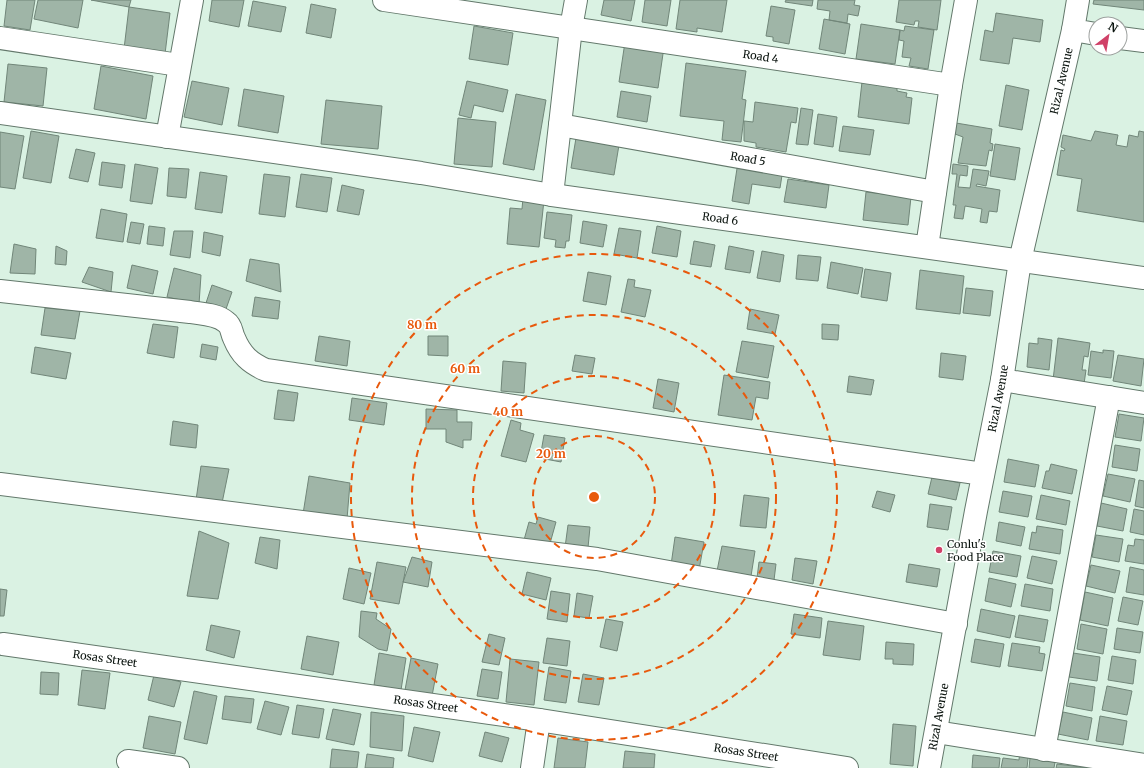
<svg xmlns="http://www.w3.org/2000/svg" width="1144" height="768" viewBox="0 0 1144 768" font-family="Merriweather,serif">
<rect width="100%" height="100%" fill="#daf2e3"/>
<!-- building -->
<path fill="#9fb5a7" stroke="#718679" d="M7,0H35L30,30L4,26Z
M38,0H83L78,28L34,19Z
M91,0H131L129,7Z
M212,0H244L239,27L209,21Z
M604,0H635L631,21L601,15Z
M645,0H671L667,26L642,22Z
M680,0H727L722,32L697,28V32L676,29Z
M786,0H813L812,6L785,2Z
M818,0H855L854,5L860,6L858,16L848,14L847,23L829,20L830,11L817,9Z
M899,0H941L937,30L918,27L919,21H915L914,25L896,22Z
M1094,0H1144V10L1093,4Z
M253,1L286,7L281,32L248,26Z
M311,4L336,9L331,38L306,33Z
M771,6L795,10L789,44L773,41V37L766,36Z
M129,7L170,13L165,54L124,49Z
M996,13L1043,20L1040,42L1013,38L1009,64L980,60L985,30L993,32Z
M824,19L850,24L845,54L819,49Z
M861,24L900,30L895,64L856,59Z
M474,26L513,33L508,65L469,59Z
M905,26L934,30L928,69L909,66L911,58L902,57L904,41L899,40L900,30L904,31Z
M625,42L664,47L658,88L619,82Z
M686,63L746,71L742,99L746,100L741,142L722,140L724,121L680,116Z
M8,64L47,68L43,106L4,102Z
M101,66L153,76L146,119L94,109Z
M192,81L229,88L222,125L184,117Z
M467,81L508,90L503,112L474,105L471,118L459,115Z
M862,82L897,87V91L907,93L906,97L912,98L909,124L858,117Z
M1006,85L1029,90L1022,130L999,126Z
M244,89L284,96L278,133L238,126Z
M621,91L651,96L647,122L617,117Z
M516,94L546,100L534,170L503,164Z
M326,100L382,106L378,149L321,144Z
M755,102L798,108L796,123L791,122L786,152L756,147V143L744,141V121L753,122Z
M801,108L813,110L808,145L796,144Z
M818,114L837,117L833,147L814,144Z
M458,118L496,122L492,167L454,164Z
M956,123L992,129L990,143L993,144L992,151L989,150L986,166L958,163L963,137L955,134Z
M843,126L874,130L870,155L839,151Z
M31,131L59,136L51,183L23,178Z
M1095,131L1118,135L1116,145L1127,147L1129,135L1138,137L1139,131L1144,132V222L1077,211L1082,179L1057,175L1061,150L1064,151L1065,149L1061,147L1063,135L1091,141Z
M0,132L24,136L15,189L0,187Z
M576,138L619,145L614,175L571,168Z
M995,144L1020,148L1015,180L990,176Z
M76,149L95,153L88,182L69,178Z
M102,162L125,165L122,188L99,185Z
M738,162L783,169L780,188L752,184L749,204L732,201Z
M135,164L158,168L152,204L130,201Z
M953,164L968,166L967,176L960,175L958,187L970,188L973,169L989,171L986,186L977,184L976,186L1000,190L997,212L989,211L987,223L980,222L982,209L965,206L963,219L954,218L956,205H953L957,174H952Z
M169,168L189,169L186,198L167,196Z
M200,172L227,176L222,213L195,209Z
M264,174L290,177L285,217L259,214Z
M301,174L332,178L327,212L296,207Z
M788,179L829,185L826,208L784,202Z
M342,185L364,190L359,215L337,211Z
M866,192L911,197L908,225L863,220Z
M523,198L544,200L539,247L507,244L510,208L522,209Z
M101,209L127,214L123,242L96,238Z
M547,212L572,215L569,241H566L565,248L555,247L556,240L544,238Z
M583,221L607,225L603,247L580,243Z
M131,222L144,224L140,244L127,242Z
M149,226L165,228L163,246L147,244Z
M657,226L681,231L677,257L652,253Z
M619,228L641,231L637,258L614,254Z
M174,231H193L190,258L170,255Z
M204,232L223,236L220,256L202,252Z
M694,241L715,245L711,267L690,264Z
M14,244L36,249L35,274L10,273Z
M56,246L67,251L66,265L55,264Z
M729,246L754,251L750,273L725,269Z
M762,251L784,255L780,282L757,278Z
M798,255L821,257L818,281L796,279Z
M250,259L279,264L281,292L246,281Z
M831,262L863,268L858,294L827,288Z
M132,265L158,271L153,294L127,288Z
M89,267L113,272L111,292L82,282Z
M174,268L201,275L199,304L167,297Z
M865,269L891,273L887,301L861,297Z
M920,270L964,276L960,314L916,309Z
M588,272L611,276L606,305L583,301Z
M628,279L635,280L634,287L651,290L645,317L621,312Z
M212,285L232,292L226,309L206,303Z
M966,288L993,291L990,316L963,313Z
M255,297L280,301L278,319L252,316Z
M45,308L80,311L75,339L41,335Z
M750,309L779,315L775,334L747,329Z
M153,324L178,327L174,358L147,353Z
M822,324L839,325L838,340L822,339Z
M319,336L350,341L347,366L315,361Z
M428,336H448V356L428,355Z
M1038,338L1052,340L1049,370L1027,367L1029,343L1038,344Z
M1058,338L1090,343L1088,357L1084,356L1082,370H1086L1084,384L1053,380Z
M742,341L774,346L768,378L736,372Z
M202,344L218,347L216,360L200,357Z
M35,347L71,353L66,379L31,373Z
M1103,350L1114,351L1111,378L1088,375L1091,351L1103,353Z
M941,353L966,356L963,380L939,377Z
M575,355L595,358L592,374L572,371Z
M1118,355L1144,359L1141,386L1113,381Z
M503,361L526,363L524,393L501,391Z
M724,375L770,382L768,399L756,397L752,420L718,415Z
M849,376L874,380L871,395L847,392Z
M658,379L679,383L674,412L653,408Z
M278,390L298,393L294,421L274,419Z
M352,398L387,403L384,425L349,420Z
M426,409L457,410V422H472L471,440H463V448L446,442V429H426Z
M1119,414L1144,418L1141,441L1115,437Z
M511,420L521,423L520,430L534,434L526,462L501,456Z
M173,421L198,425L196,448L170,445Z
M544,435L565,438L561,462L540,458Z
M1115,445L1140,449L1137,471L1112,467Z
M1008,459L1039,465L1035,487L1004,482Z
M1051,464L1077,470L1072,494L1042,488L1046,471H1049Z
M201,466L229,469L222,503L196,500Z
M1108,474L1135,479L1130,502L1103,496Z
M309,476L350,483L347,519L303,514Z
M932,477L960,483L956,500L928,494Z
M1139,480L1144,481V508L1135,506Z
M877,491L895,495L890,512L872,507Z
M1003,491L1032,496L1028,517L999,512Z
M744,495L769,498L766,528L740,526Z
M1041,495L1070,501L1066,525L1036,519Z
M1101,503L1127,509L1123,531L1097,526Z
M930,504L952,507L948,530L927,527Z
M1134,509L1144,511V535L1130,532Z
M538,517L556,522L549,547L524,540L529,522L536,524Z
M999,522L1025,527L1021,546L996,541Z
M568,525L590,527L587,558L564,555Z
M1037,526L1063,530L1060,554L1029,549L1032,532L1036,533Z
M199,531L229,543L218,599L187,596Z
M1096,535L1123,539L1119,562L1092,557Z
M260,537L280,540L277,569L255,563Z
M675,537L704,542L699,570L671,565Z
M1135,539L1144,540V564L1125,561L1128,545L1134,546Z
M722,546L755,551L751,576L717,571Z
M993,551L1021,556L1017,577L989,572Z
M1032,556L1057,561L1052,584L1027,578Z
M412,557L432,562L428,587L403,582Z
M795,558L817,561L813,584L792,580Z
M377,562L406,567L399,604L370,599Z
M759,562L776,564L774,580L757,578Z
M909,564L940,569L937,587L906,582Z
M1091,565L1120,571L1115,593L1086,586Z
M1130,567L1144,570V595L1126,592Z
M349,568L371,573L364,604L343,599Z
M527,572L551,578L546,600L522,594Z
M989,578L1016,584L1011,607L985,601Z
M1025,584L1053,589L1050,611L1021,606Z
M0,589L7,590L4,616H0Z
M551,591L570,594L567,622L547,619Z
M1085,592L1113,598L1108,626L1080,620Z
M577,593L593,596L589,618L574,616Z
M1123,597L1143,601L1138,625L1118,621Z
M981,609L1015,616L1010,638L977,631Z
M361,611L377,613L376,619L391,629L387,651L378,649L359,637Z
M794,614L822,618L820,638L791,634Z
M1019,615L1048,620L1044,642L1015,637Z
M606,619L623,622L617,651L600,647Z
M828,621L864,626L860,660L823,655Z
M1081,624L1107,629L1103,654L1077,649Z
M211,625L240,631L234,658L206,650Z
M1117,628L1143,632L1140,653L1114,649Z
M489,634L505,638L499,665L482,662Z
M307,636L339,642L333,675L301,669Z
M547,638L570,641L567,666L543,663Z
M975,639L1004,644L1000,667L971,662Z
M886,642L914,644L913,665L893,664V659H885Z
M1012,643L1040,647L1039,653L1045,654L1042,671L1008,666Z
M379,653L406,658L401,690L374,685Z
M1073,653L1100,657L1097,681L1069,677Z
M1112,656L1136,660L1133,684L1108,680Z
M411,658L438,664L432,696L405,690Z
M510,659L539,662L534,705L506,702Z
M549,667L571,671L566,703L544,700Z
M482,669L502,672L498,699L477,696Z
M82,670L110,673L105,709L78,705Z
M41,672L59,673L58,695L40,694Z
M583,674L604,678L599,705L578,702Z
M154,675L181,682L174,707L148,700Z
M1070,683L1095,687L1092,711L1066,706Z
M1107,686L1132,691L1127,715L1102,710Z
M194,691L217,696L207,744L184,739Z
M225,696L254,699L251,723L222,719Z
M265,701L289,707L281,735L257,729Z
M297,705L324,709L319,738L292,734Z
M333,709L361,714L354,745L326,739Z
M371,712L404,716L402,751L370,747Z
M1063,712L1092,718L1088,740L1058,734Z
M149,716L181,722L175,754L143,748Z
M1100,716L1127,721L1123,745L1096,741Z
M893,724L916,726L913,766L890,764Z
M414,727L440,732L433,762L408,756Z
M485,732L509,738L502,762L479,756Z
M558,738L588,742L585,768H554Z
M332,749L359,752L357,768H330Z
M1020,749L1029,750L1027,768H1001L1003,758L1019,760Z
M625,751L655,754L654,768H623Z
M367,754L394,758L393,768H365Z
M973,755L1000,758L999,768H972Z
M1030,758L1055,762L1054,768H1029Z
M1057,764L1088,768H1056Z"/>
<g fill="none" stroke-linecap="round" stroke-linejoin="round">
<defs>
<g id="street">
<path id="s1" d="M384,0L951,85"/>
<path d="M0,38L179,65"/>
<path id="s2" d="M0,113L421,173L552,195L1144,278"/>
<path id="s3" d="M560,125L935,192"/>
<path d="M167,137L192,0"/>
<path d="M552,195L571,28L576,0"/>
<path d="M927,247L951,85L966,0"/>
<path d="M0,291L190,312C201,314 217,314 226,322C232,326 231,332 234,338C241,355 250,363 266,370L983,474"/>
<path d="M1002,380L1144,403"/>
<path d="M0,484L597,559L956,624"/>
<path id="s4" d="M3,644L539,720L847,768"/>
<path d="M936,732L1144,765"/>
<path d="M1044,750L1109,397"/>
<path d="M128,761L178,768"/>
<path d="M532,768L539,720"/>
<path id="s5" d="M929,768L976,511L1002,380L1020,261L1073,30"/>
</g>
<path id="secondary" d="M1078,0L1073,30L1096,34
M1120,38L1144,41"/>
</defs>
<!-- street casing -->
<use href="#street" stroke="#63786b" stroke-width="24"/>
<!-- secondary casing -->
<use href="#secondary" stroke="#63786b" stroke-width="24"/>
<!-- street -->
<use href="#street" stroke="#fff" stroke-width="22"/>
<!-- secondary -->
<use href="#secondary" stroke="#fff" stroke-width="22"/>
</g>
<!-- distance rings -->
<g fill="none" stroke="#e8590c" stroke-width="2" stroke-dasharray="7 5">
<circle cx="594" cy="497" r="61"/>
<circle cx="594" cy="497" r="121"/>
<circle cx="594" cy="497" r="182"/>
<circle cx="594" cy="497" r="243"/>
</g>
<!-- markers -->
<circle fill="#d04168" stroke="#fff" stroke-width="1.5" cx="939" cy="550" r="4"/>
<g text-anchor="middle" stroke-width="3" stroke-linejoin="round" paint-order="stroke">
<!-- street labels -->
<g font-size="11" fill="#0b140f" stroke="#fff">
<text dy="4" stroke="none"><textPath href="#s1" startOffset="381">Road 4</textPath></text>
<text dy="4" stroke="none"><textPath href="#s5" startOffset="700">Rizal Avenue</textPath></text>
<text dy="4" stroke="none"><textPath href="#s3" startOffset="191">Road 5</textPath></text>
<text dy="4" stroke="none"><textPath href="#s2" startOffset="728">Road 6</textPath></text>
<text dy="4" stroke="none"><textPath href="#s5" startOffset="376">Rizal Avenue</textPath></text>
<text dy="4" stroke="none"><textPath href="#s4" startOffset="103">Rosas Street</textPath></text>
<text dy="4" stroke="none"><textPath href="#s4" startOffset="427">Rosas Street</textPath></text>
<text dy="4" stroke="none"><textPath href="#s5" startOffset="52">Rizal Avenue</textPath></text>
<text dy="4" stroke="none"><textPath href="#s4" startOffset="751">Rosas Street</textPath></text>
</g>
<!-- poi labels -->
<g font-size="11" fill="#0b140f" stroke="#fff" text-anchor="start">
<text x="947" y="548">Conlu's<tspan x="947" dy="13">Food Place</tspan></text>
</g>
</g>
<circle cx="594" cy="497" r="6" fill="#e8590c" stroke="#fff" stroke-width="2"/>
<g font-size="12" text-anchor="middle" font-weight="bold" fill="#e8590c" stroke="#fff" stroke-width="3" stroke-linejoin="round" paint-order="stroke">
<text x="422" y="329">80 m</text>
<text x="465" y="373">60 m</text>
<text x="508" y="416">40 m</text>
<text x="551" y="458">20 m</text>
</g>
<!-- north arrow -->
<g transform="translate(1108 36) rotate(31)"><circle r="19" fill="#ffffff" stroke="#9da19f"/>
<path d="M0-3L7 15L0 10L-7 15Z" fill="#d04168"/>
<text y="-6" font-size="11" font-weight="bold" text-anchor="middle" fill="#0b140f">N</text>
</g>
</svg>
